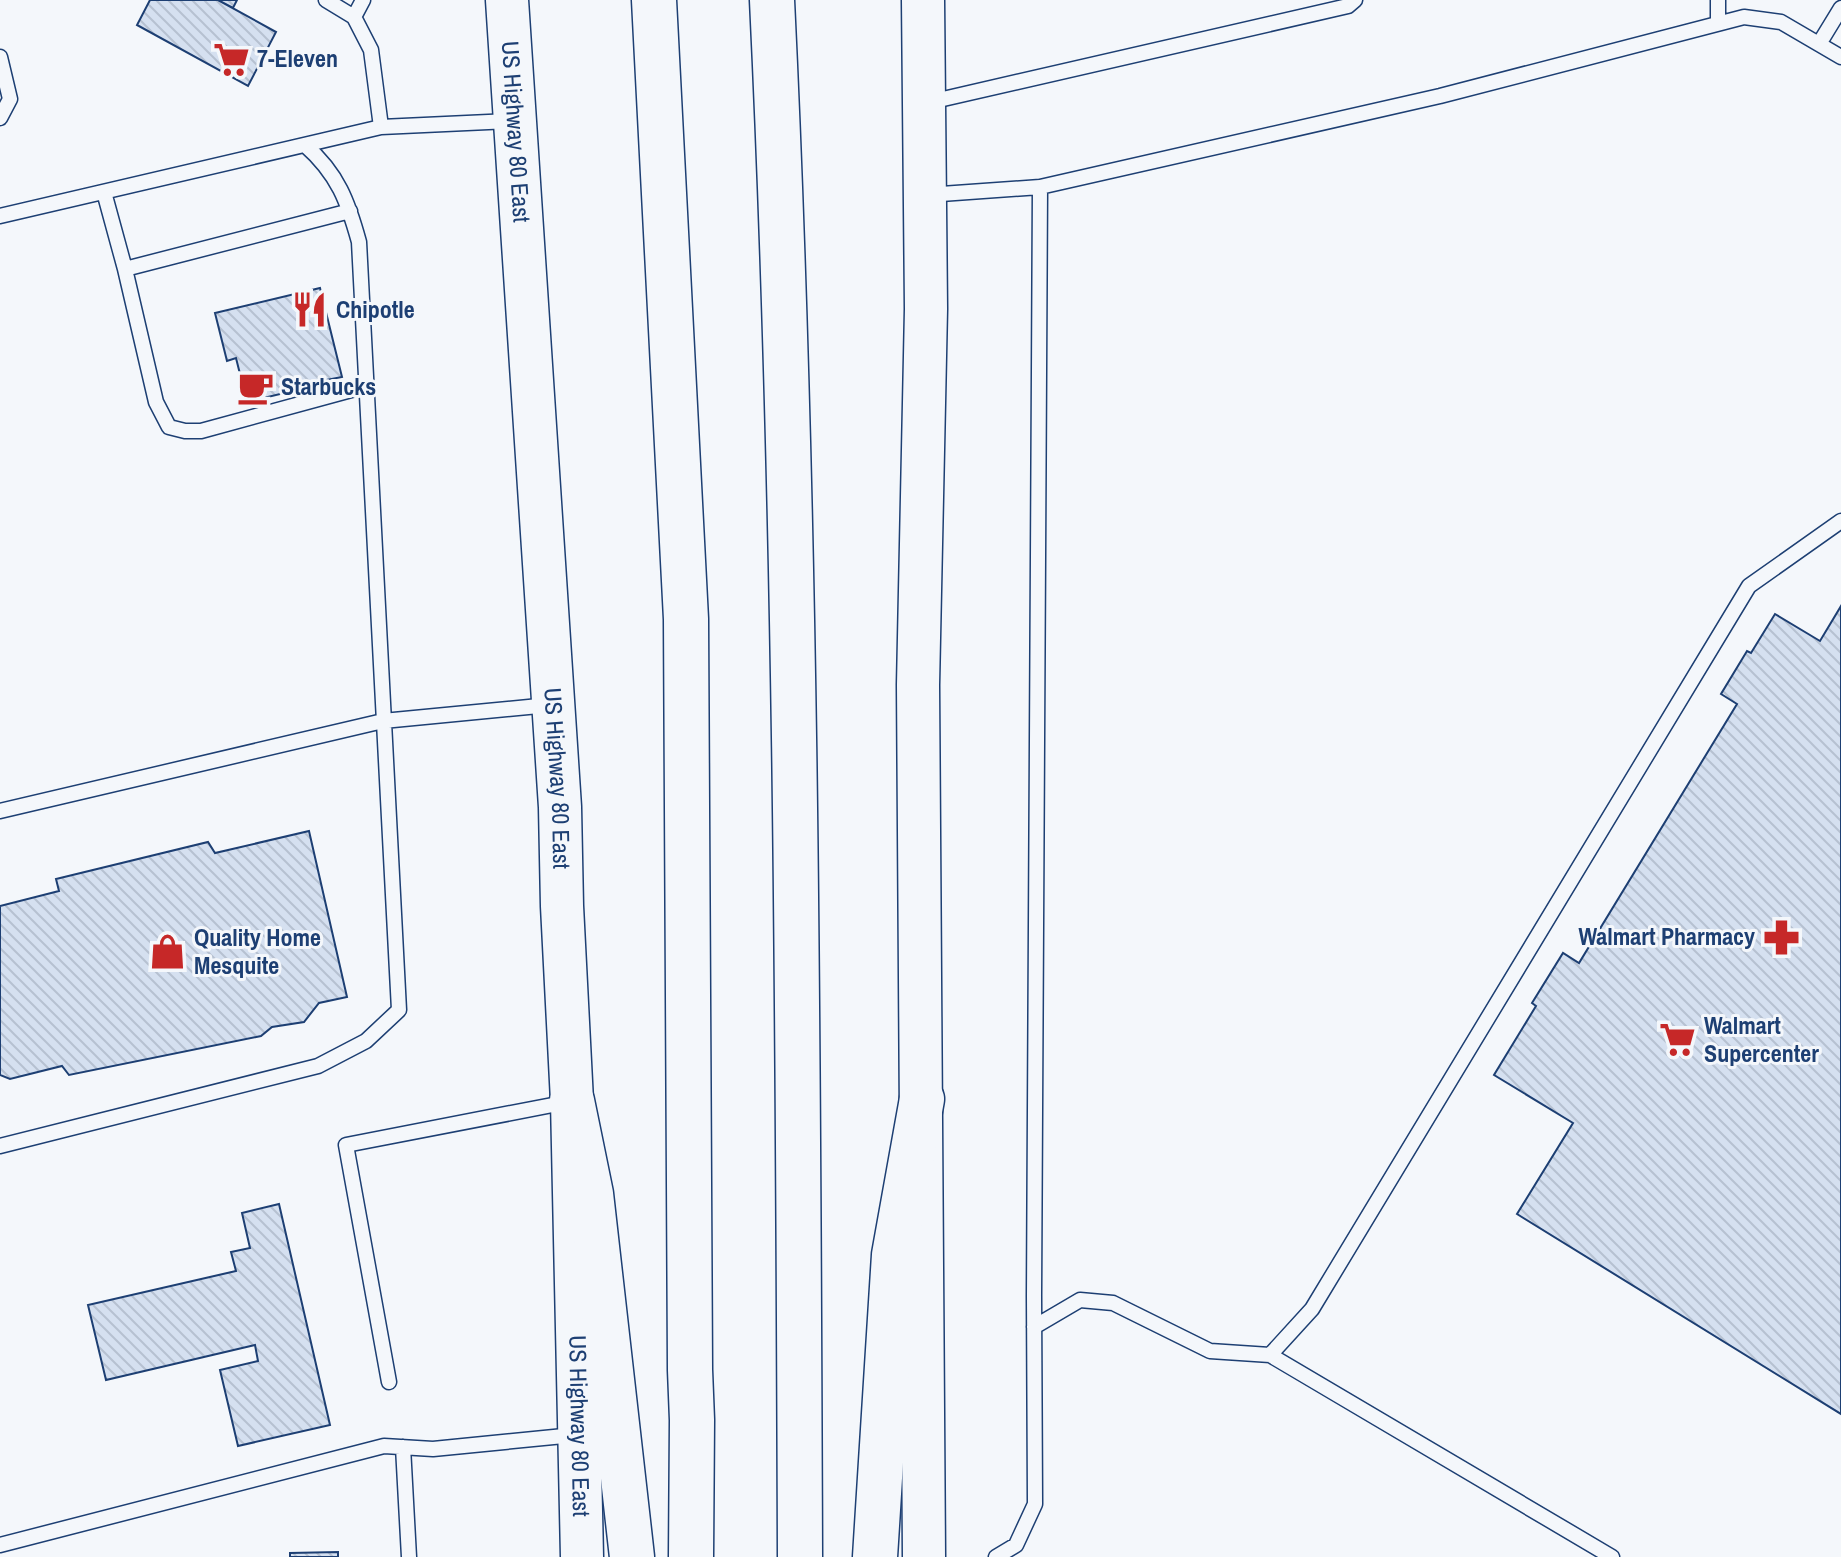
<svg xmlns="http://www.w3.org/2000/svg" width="1841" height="1557" viewBox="0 0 1841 1557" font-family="'Archivo Narrow',sans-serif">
<defs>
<pattern id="building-back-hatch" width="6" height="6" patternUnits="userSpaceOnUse" patternTransform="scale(2)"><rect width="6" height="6" fill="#d5e0f0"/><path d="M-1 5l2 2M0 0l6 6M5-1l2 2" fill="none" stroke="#b6c1d1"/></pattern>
</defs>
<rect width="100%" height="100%" fill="#f4f7fb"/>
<!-- building -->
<path fill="url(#building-back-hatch)" stroke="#1d3f73" stroke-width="2" d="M150,0H218L276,32L248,86L137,25Z
M218,0H237L233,8Z
M320,288L342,377L321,381L322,384L247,402L236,358L227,361L215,313Z
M1841,606V1414L1517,1214L1573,1123L1494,1075L1536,1006L1532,1003L1563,953L1579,963L1737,704L1721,694L1747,651L1751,653L1775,614L1820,641Z
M309,831L347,997L319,1003L304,1022L272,1027L261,1036L69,1075L62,1066L10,1079L0,1075V906L59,891L56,879L208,842L215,853Z
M279,1204L330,1425L238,1446L220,1370L258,1361L255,1345L106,1380L88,1305L236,1271L231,1252L250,1248L242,1213Z
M338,1552V1557H290V1553Z"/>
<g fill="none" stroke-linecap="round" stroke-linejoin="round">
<defs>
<path id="service" d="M326,0L354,17L371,50L381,127
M354,17L363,0
M1718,23V0
M1819,44L1841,8
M0,57L10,99L0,118
M930,102L1348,6L1355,0
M1040,187L1440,96L1744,17L1781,22L1841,57
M104,192L125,269L350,211
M927,195L1040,187L1034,1296L1035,1504L1016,1545L996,1557
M0,216L381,127L510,121
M125,269L156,402L169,427L185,431H201L366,386
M0,811L383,721L549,705
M0,1146L318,1066L366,1041L399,1010L359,242C348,202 338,174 305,145
M1034,1327L1080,1300L1113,1303L1210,1351L1270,1355L1312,1309L1749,586L1841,521
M1270,1355L1612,1557
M389,1382L346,1145L568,1102
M403,1447L409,1557
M0,1545L384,1446L433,1449L574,1435"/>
<g id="secondary">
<path id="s1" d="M507,0L560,807L562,906L572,1101L582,1557"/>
<path d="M923,0L926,309L918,685L924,1557"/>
</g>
<path id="motorway" d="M654,0L686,619L690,1370L692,1420L691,1557
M772,0C797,519 798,1038 800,1557
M572,1101L591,1194L632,1557
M875,1557L894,1255L922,1099"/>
</defs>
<!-- service casing -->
<use href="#service" stroke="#1d3f73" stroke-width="17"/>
<!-- secondary casing -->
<use href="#secondary" stroke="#1d3f73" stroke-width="45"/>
<!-- motorway casing -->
<use href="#motorway" stroke="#1d3f73" stroke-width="47"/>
<!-- service -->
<use href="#service" stroke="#f4f7fb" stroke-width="14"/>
<!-- secondary -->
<use href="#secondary" stroke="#f4f7fb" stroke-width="42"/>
<!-- motorway -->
<use href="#motorway" stroke="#f4f7fb" stroke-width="44"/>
</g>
<!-- icons -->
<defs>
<symbol id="supermarket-bare" viewBox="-9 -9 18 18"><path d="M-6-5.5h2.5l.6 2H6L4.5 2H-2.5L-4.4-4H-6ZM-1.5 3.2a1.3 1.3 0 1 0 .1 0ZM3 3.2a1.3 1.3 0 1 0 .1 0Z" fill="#c62828" stroke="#f4f7fb" stroke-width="2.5" paint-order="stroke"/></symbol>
<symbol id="restaurant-bare" viewBox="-9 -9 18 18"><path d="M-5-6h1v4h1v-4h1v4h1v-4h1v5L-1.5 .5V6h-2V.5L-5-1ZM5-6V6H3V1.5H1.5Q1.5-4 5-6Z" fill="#c62828" stroke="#f4f7fb" stroke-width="2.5" paint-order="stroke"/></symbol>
<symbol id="cafe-bare" viewBox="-9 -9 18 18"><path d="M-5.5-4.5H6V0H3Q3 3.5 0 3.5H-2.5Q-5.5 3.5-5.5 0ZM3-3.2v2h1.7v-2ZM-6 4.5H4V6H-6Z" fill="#c62828" stroke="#f4f7fb" stroke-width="2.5" paint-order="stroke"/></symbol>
<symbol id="pharmacy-bare" viewBox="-9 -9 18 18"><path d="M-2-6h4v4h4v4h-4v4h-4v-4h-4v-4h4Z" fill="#c62828" stroke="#f4f7fb" stroke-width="2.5" paint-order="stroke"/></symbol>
<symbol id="shop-bare" viewBox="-9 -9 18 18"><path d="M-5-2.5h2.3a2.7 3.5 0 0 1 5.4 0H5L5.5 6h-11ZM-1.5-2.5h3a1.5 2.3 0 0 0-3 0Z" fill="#c62828" stroke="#f4f7fb" stroke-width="2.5" paint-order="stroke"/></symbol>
</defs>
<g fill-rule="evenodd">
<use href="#supermarket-bare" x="206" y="34" width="51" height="51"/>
<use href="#restaurant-bare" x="284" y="284" width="51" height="51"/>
<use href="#cafe-bare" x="230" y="362" width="51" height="51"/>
<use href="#pharmacy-bare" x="1756" y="912" width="51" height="51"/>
<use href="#shop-bare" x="142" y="926" width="51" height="51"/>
<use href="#supermarket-bare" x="1652" y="1014" width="51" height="51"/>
</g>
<g text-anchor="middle" stroke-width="6" stroke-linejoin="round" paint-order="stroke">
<!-- poi labels -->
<g font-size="24" font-weight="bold" fill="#1d3f73" stroke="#f4f7fb" text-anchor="start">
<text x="257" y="67">7-Eleven</text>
<text x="336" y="318">Chipotle</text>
<text x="281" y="395">Starbucks</text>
<text x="1755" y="945" text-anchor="end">Walmart Pharmacy</text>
<text x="194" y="946">Quality Home<tspan x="194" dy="28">Mesquite</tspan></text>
<text x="1704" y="1034">Walmart<tspan x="1704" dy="28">Supercenter</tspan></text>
</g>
<!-- street labels -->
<g font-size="24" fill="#1d3f73" stroke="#f4f7fb">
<text dy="8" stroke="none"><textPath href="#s1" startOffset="132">US Highway 80 East</textPath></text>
<text dy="8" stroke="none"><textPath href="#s1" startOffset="780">US Highway 80 East</textPath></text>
<text dy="8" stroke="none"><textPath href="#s1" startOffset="1428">US Highway 80 East</textPath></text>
</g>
</g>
</svg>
